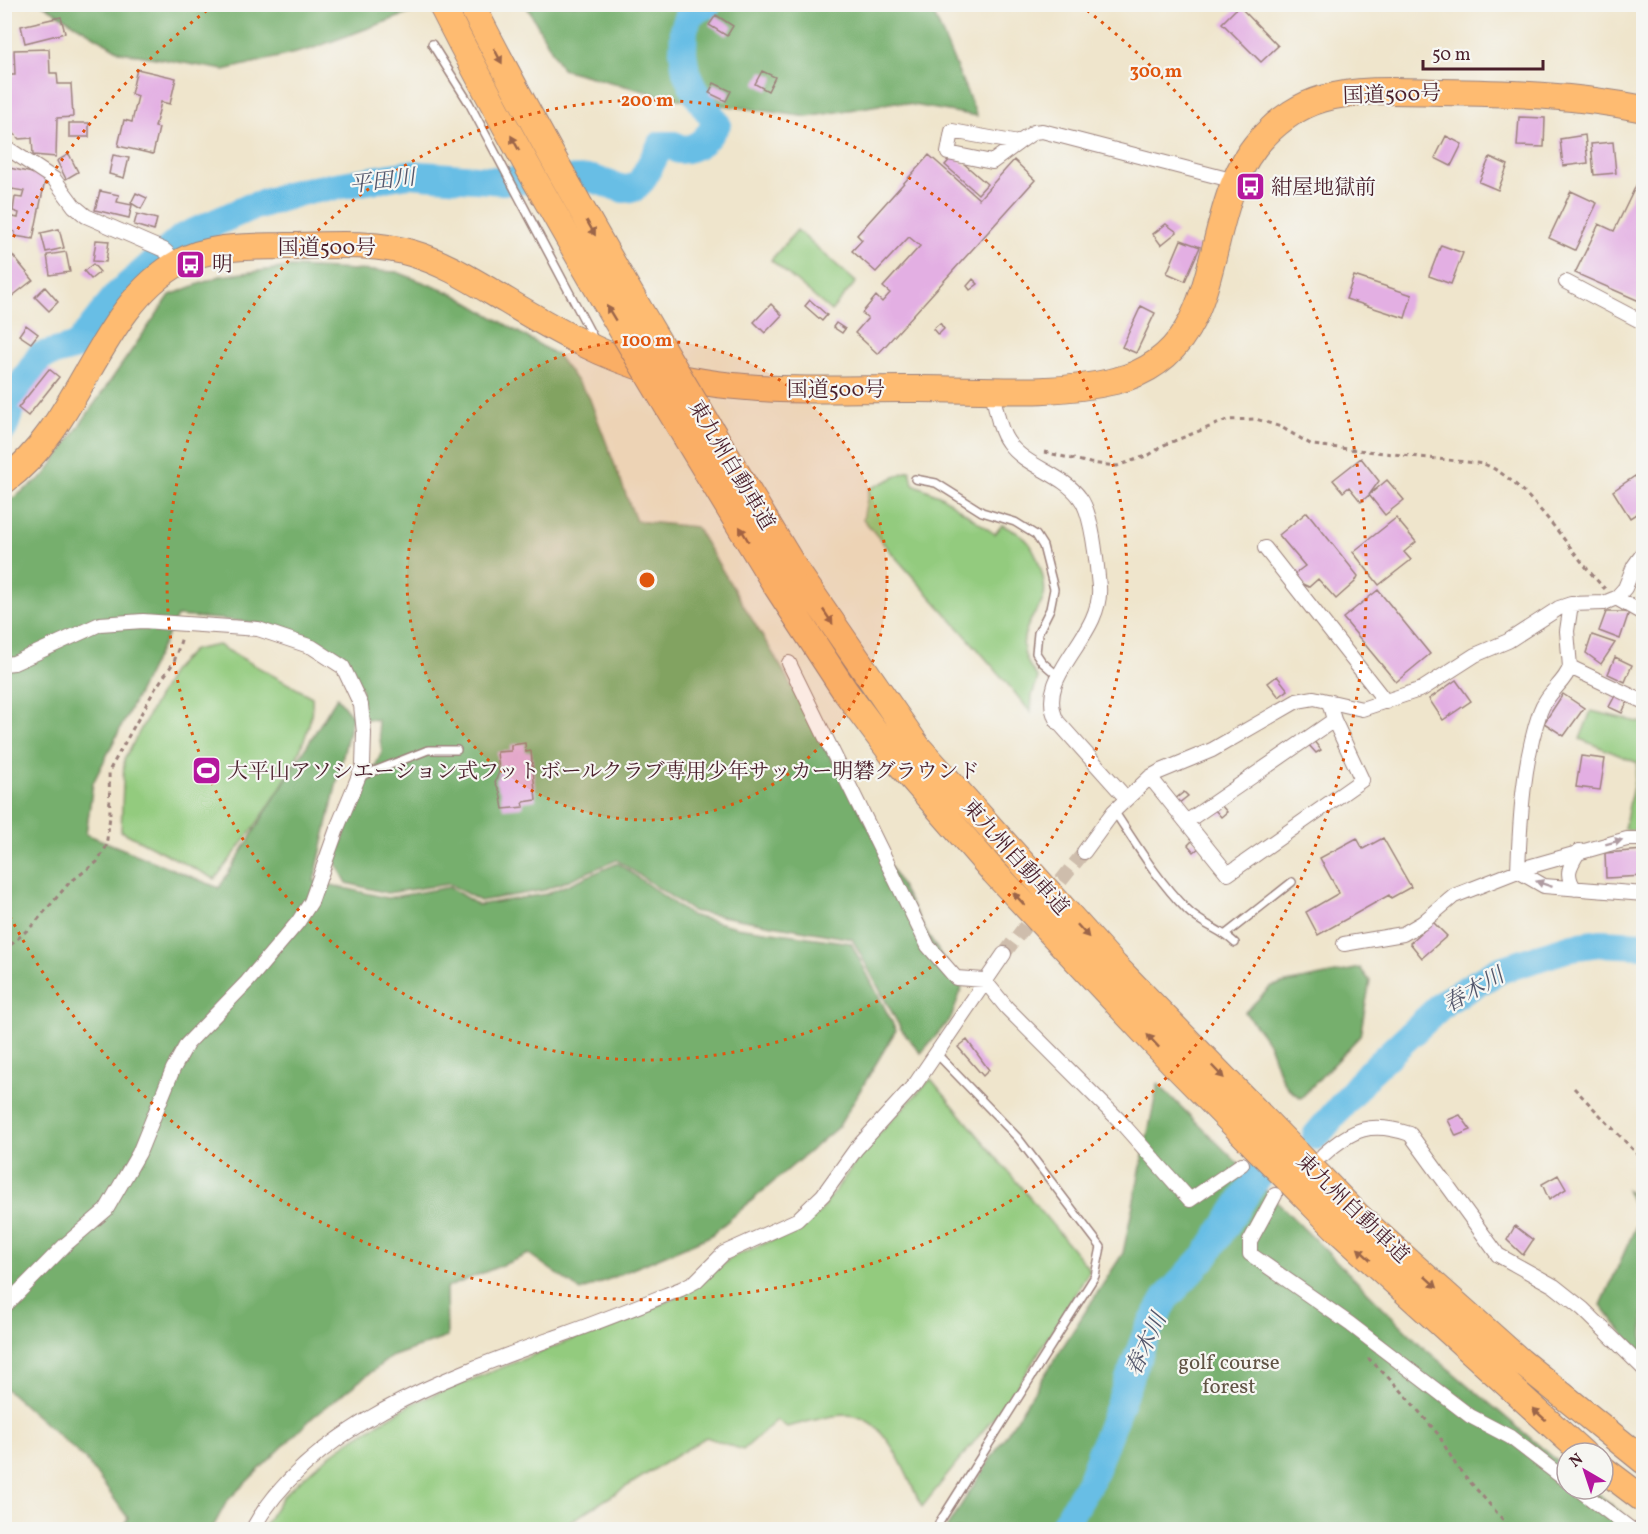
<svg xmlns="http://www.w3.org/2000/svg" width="1648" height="1534" viewBox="0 0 1648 1534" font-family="Vollkorn,'Noto Serif JP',serif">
<rect width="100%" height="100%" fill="#f6f6f2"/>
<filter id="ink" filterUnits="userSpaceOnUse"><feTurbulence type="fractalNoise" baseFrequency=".0167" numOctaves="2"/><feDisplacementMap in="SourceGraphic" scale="12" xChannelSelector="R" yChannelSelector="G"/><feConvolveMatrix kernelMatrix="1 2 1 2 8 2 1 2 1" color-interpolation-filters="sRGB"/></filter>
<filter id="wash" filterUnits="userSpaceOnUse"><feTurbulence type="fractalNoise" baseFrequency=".008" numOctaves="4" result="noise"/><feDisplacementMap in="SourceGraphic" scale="24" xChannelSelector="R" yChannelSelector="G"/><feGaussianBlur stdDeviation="1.35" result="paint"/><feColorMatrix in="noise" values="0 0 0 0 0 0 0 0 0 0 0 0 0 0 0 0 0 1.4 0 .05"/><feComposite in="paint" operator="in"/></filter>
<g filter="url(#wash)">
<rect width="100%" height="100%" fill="#efe5cc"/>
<!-- green -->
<path fill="#93cb7e" stroke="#6e7554" stroke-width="1.5" d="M797,230L856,282L831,311L771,260Z
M910,470L913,484L941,496L995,534L1002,525C1012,530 1022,534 1029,543C1037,553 1047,583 1044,596C1043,603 1037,610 1033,616C1018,640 1021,657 1038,678L1032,696L1031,713C978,645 917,585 863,519L869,489Z
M218,645L312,697C316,751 248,837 215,879L121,831L124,760L173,670L193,650Z
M1591,711L1643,723V831L1624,829L1638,763L1580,739Z
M931,1079L1090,1270L1014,1392L922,1507C905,1475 889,1416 846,1415C827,1415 805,1423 787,1427L777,1420L743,1450L706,1437L571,1521L568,1529L261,1530L284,1495L315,1467L348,1442L411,1404L683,1295L732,1257L802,1228L820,1212L867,1146Z"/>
<!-- forest -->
<path fill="#76af6d" stroke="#60674c" stroke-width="1.5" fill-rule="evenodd" d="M43,5H432L308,50L224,70L121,52Z
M526,5H921L933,12L977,116L896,102L808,117L670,98L562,69Z
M291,267L397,272L456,295L557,355L589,397L636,521L696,527L781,667L927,933L962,988L951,1018L921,1053L901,1029L852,939L692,911L617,860L545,890L480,901L449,884L387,893L347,883L335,861L351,816L382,752L377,720L352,717L314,881L387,898L449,887L478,905L546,894L618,863L690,915L736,927L851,943L896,1030L839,1126L710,1236L581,1291L529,1254L446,1288L447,1337L391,1357L313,1417L227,1501L212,1529H121L128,1518L87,1461L5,1388L4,505L45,475L170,295L220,276ZM177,616C226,620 282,620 325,648C340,658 351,675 362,689L352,716L337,697L219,888L86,834L93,783Z
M1360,968L1370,981L1360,1036L1301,1098C1275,1082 1280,1066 1268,1043C1262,1032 1252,1022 1245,1012L1272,986Z
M1158,1084L1424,1348L1567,1469V1489H1592L1643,1530H945L1123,1253Z
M1626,1189L1643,1201V1358L1601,1305L1639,1219Z"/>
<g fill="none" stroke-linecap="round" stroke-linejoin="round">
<!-- river -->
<path stroke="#68bee5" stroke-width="28" d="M4,428L16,393L40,356L77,346L117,295L183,237L248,208L300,192L409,174L503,181L593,179L623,189L634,188L642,180L661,145H674L679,150C699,149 706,139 717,124L695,92L686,72L683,52L684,29L690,13L708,4
M1316,1136L1369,1073L1446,1001L1500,970L1572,947L1600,943L1644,945
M1061,1530L1091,1479L1147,1332L1167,1297L1206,1255L1258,1176"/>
</g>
<g id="blocks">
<!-- building -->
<path fill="#e3afe3" d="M1239,6L1278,46L1261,62L1222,23Z
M716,15L733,26L727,36L709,25Z
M61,17L65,33L25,43L21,26Z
M49,49L50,73H57L58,84H71L73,117L57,118L56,157L33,155L32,138L19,139L8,127L6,75H15L14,50Z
M137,69L176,78L170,104L161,102L155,127L159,128L153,154L118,146L124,120L132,122L138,96L131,94Z
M762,71L775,77L768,91L755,84Z
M714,83L731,91L726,101L709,93Z
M1519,117L1545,118L1544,147L1517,146Z
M69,123H89V137H69Z
M1585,135L1588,163L1563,166L1560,139Z
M1446,136L1462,144L1451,166L1435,158Z
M1613,142L1616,173L1594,175L1591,144Z
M69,154L78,172L66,179L57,161Z
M113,155L129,158L124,178L109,174Z
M929,155L979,199L1014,160L1035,180L878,354L855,333L868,318L862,313L876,296L882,302L890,293L883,287L920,246L909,237L876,272L852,251L862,240L857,235Z
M954,155L987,184L978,194L945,165Z
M1490,157L1508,165L1498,190L1479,182Z
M5,167L46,176L33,239L15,236V232L4,228V215L18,218L19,213L13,211L15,197L22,198L24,191L12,189L7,212L5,211Z
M1644,169L1643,249L1644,303L1575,273L1599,224L1614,231Z
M100,191L119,195L117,202L132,205L129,218L95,210Z
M1571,191L1597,203L1575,250L1549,238Z
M136,193L147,198L141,209L131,203Z
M137,214L157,219L154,231L134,225Z
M1166,224L1177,232L1161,245L1153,234Z
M59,229L64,248L46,252L41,233Z
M96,240L109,241L106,262L93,261Z
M1181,240L1200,247L1185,281L1167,273Z
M4,245L33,280L11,297L7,293L4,295Z
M1441,245L1463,253L1451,284L1429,276Z
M66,252L70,272L50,275L47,255Z
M93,264L100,272L91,279L84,271Z
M1354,276L1412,295L1405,318L1346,299Z
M973,279L978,284L970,290L967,286Z
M45,287L58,302L49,311L35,297Z
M810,300L827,315L822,321L805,306Z
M771,304L782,315L765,333L754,322Z
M1141,306L1155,313L1136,353L1122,347Z
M836,323L845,329L842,333L833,327Z
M940,323L944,329L938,335L933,329Z
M26,325L38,334L31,343L19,335Z
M49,369L59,377L28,416L18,408Z
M1361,458L1379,481L1369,495L1361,502L1349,487L1343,492L1333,480Z
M1635,476L1644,490V509L1630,518L1613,491Z
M1387,480L1404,500L1385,515L1369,495Z
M1307,512L1358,576L1355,582L1336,599L1318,579L1309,587L1289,578L1305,566L1279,535Z
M1396,518L1416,542L1404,552L1411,560L1379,585L1353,552Z
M1378,590L1430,654L1396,682L1343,618Z
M1606,612H1629L1620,639L1599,631Z
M1592,635L1615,643L1601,664L1586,653Z
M1615,657L1632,665L1625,682L1608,674Z
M1277,676L1288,690L1279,697L1268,683Z
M1456,680L1471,701L1443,720L1429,699Z
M1617,692L1629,698L1622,713L1609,707Z
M1563,694L1584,708L1564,736L1544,723Z
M1313,740L1321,750L1316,753L1308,744Z
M525,743L526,752L531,751L536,800L523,802L524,807L503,809L500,792L495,782L499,772L497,752L511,751V745Z
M1581,756L1605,759L1600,790L1576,787Z
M1184,792L1188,796L1179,803L1175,799Z
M1221,805L1227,812L1221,817L1215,810Z
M1357,838L1363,849L1383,838L1411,887L1391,898L1389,895L1318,935L1306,912L1339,893L1320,858Z
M1193,840L1200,847L1194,852L1188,845Z
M1644,850V876L1606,878L1605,853Z
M1433,922L1447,936L1422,958L1410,943Z
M967,1040L989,1070L983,1076L958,1047Z
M1460,1115L1471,1130L1456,1136L1448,1120Z
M1558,1175L1566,1189L1549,1200L1542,1184Z
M1515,1226L1533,1240L1523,1255L1507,1240Z"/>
</g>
</g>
<g filter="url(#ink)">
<use href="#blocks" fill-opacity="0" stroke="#9c827c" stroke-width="1.5"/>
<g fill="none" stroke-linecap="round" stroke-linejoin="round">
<!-- street-tunnel -->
<path stroke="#cebdac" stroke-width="14" stroke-dasharray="14 7" stroke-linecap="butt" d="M1048,897L1084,852
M1004,954L1036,912"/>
<defs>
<path id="lane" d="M432,44L469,103L594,339
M915,479L936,483L982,512L1015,522L1036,535L1043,546L1054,589L1050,609L1038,633L1036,653L1042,662L1058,676
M359,777L428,750H457
M1114,811C1136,844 1158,881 1186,909C1201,925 1221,929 1235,943
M1226,934L1292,882
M935,1052L1018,1138L1101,1247L1095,1276L939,1523"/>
<path id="street" d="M1018,143L992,162L948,153L952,131L1018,143L1034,132L1042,131L1235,181
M4,146L54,179L74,206L86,216L164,250L178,263
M1566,282L1644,323
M991,389C996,405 998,429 1008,442C1025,467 1062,473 1080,498C1093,514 1097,566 1099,587C1103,637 1033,675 1057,721L1126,798
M1265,548L1386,702
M1616,598L1644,614
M1571,604L1567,631L1570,667L1644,702
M789,663L928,946L956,978L984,980L1007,1008L1118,1119L1190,1200L1242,1164
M4,664L14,663L100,624L143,621L258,629L312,647L343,667L361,705L364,733L363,766L338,826L311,902L298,922L247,982L187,1044L173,1069L139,1153L106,1210L65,1245L4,1307
M1150,777L1228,874L1362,780L1334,720L1329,702
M1186,822L1334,720
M1084,852L1114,811L1150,777L1159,772L1212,750L1297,701L1314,698L1362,709L1422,689L1475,655L1508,641L1559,608L1571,604L1604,603L1616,598L1625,588L1634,566L1644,552
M1518,871C1520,819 1523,762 1540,712C1547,692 1565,683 1570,667
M1518,871L1544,886L1644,894
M1575,889C1564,874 1570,866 1579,851
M1344,944L1403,934L1422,923L1454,896L1528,867L1627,839H1644
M1323,1155C1353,1128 1371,1121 1410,1134L1498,1255L1554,1286L1583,1309L1644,1369
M1275,1195L1250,1241V1254L1350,1324L1470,1416L1510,1437L1567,1481
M1578,1489L1632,1530
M252,1530C310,1424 455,1374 562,1335C602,1321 641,1305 681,1289L696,1281L724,1253L797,1220L823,1195L856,1149L916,1083L1004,954"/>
<path id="highway" d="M4,481C81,425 98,307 180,262C211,245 251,247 285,246C327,246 371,241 411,253C446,263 476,283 507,301C555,330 603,357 657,372C742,396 832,388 920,389C984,389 1052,396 1115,381C1237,351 1193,206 1265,135C1280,119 1301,105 1322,99C1360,88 1401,91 1439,92C1508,93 1576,95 1644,109
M795,569L917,746L1115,966L1359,1217L1520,1361L1644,1461
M775,584L845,691L898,762L994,872L1175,1065L1341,1233L1583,1453
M1603,1469L1644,1500"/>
</defs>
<!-- lane casing -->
<use href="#lane" stroke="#9c827c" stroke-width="10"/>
<!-- street casing -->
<use href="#street" stroke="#9c827c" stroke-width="16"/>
<!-- highway casing -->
<use href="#highway" stroke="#9c827c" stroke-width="28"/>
<!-- path -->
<path stroke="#9c827c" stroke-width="3" stroke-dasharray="4.5 4.5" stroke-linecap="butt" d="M1044,452L1090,463L1117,466L1149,455L1164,445L1227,420L1256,419L1281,427L1312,445L1484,464C1531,483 1569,552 1605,589
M4,951L34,924L69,883L97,862L106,847L110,816L109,771L155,689L174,662L182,637
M1574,1088L1644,1161
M1368,1358L1399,1388L1438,1434L1457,1467L1512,1530"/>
<!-- lane -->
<use href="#lane" stroke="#fff" stroke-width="7"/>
<!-- street -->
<use href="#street" stroke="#fff" stroke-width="14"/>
<!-- highway -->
<use href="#highway" stroke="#febb71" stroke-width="26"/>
<defs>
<path id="highway-bridge" d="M441,4C542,203 659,393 775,584
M471,4C570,198 682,383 795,569"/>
</defs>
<!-- highway-bridge casing -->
<use href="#highway-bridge" stroke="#9c827c" stroke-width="28" stroke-linecap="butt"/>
<!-- highway-bridge -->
<use href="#highway-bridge" stroke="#febb71" stroke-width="26"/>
</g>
<!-- one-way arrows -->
<defs><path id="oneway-solid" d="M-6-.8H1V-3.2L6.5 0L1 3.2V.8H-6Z" transform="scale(1.5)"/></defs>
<g fill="#9b654a">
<use href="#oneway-solid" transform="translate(498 56) rotate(62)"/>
<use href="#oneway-solid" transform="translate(515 143) rotate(-119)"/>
<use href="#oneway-solid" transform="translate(591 228) rotate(60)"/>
<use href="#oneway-solid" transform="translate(611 313) rotate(-121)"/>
<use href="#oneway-solid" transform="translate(744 534) rotate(-121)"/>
<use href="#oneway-solid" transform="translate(828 617) rotate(56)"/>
<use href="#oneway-solid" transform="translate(1019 899) rotate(-133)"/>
<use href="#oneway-solid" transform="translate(1083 931) rotate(48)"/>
<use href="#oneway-solid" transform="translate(1153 1041) rotate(-133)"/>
<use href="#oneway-solid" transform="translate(1218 1072) rotate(46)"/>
<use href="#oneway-solid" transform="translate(1364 1254) rotate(-138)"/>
<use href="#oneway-solid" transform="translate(1431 1282) rotate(42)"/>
<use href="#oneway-solid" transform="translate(1539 1414) rotate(-138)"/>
</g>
<g fill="#ae9aa0">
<use href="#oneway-solid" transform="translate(1614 842) rotate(-15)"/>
<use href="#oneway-solid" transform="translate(1544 884) rotate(-161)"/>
</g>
</g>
<!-- distance rings -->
<circle cx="647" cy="580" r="240" fill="#e0560e" fill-opacity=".12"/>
<g fill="none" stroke="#e0560e" stroke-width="3" stroke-dasharray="3 6">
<circle cx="647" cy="580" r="240"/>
<circle cx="647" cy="580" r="480"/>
<path d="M5 253A720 720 0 0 1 214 5M1080 5A720 720 0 1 1 5 907"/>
</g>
<!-- icons -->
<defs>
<symbol id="bus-square" viewBox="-11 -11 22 22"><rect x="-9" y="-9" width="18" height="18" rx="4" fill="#b5179e" stroke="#f6f6f2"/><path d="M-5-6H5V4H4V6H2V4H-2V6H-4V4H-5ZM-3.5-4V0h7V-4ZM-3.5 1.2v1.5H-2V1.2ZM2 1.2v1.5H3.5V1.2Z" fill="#fff"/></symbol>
<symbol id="stadium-square" viewBox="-11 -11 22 22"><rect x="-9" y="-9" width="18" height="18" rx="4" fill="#b5179e" stroke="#f6f6f2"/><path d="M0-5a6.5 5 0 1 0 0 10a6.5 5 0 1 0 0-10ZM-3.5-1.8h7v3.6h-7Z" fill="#fff"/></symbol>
</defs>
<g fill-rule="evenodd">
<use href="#bus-square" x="1234" y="170" width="33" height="33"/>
<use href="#bus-square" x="174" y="248" width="33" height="33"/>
<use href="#stadium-square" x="190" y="754" width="33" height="33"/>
</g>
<g text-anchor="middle" stroke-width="4.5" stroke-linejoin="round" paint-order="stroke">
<!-- street labels -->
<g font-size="21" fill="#4a1f2b" stroke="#f6f6f2">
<text transform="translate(1392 94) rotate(-2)" y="7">国道500号</text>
<text x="327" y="254">国道500号</text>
<text x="836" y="396">国道500号</text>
<text transform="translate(732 465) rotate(59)" y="7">東九州自動車道</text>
<text transform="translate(1016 857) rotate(48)" y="7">東九州自動車道</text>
<text transform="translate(1353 1208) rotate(44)" y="7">東九州自動車道</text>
</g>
<!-- poi labels -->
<g font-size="21" fill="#4a1f2b" stroke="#f6f6f2" text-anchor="start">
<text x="1271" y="194">紺屋地獄前</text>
<text x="212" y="271">明</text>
<text x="227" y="778">大平山アソシエーション式フットボールクラブ専用少年サッカー明礬グラウンド</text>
</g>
<!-- park labels -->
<g font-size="21" fill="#605344" stroke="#f6f6f2">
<text x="1229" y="1369">golf course<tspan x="1229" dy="24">forest</tspan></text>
</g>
<!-- water labels -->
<g font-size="22" font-style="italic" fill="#54576c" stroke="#f6f6f2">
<text transform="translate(382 180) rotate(-7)" y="8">平田川</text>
<text transform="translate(1473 989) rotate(-30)" y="8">春木川</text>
<text transform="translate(1145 1344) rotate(-65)" y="8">春木川</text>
</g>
</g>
<circle cx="647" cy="580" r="9" fill="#e0560e" stroke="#f6f6f2" stroke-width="3"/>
<g font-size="18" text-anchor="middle" font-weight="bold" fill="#e0560e" stroke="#f6f6f2" stroke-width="4.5" stroke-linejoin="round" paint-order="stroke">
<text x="1156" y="77">300 m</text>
<text x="647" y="106">200 m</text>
<text x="647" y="346">100 m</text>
</g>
<!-- margin -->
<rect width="1648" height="1534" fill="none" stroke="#f6f6f2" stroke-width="24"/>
<!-- north arrow -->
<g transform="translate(1585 1471) rotate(321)"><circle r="28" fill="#f6f6f2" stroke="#b1a0a2" stroke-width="1.5"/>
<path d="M0-4.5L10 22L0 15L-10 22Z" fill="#b5179e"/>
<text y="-9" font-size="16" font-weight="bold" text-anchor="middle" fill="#4a1f2b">N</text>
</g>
<!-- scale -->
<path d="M1423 60v9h120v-9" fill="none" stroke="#4a1f2b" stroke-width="3"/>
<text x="1432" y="60" font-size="18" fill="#4a1f2b" stroke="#f6f6f2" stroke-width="4.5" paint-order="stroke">50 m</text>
</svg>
